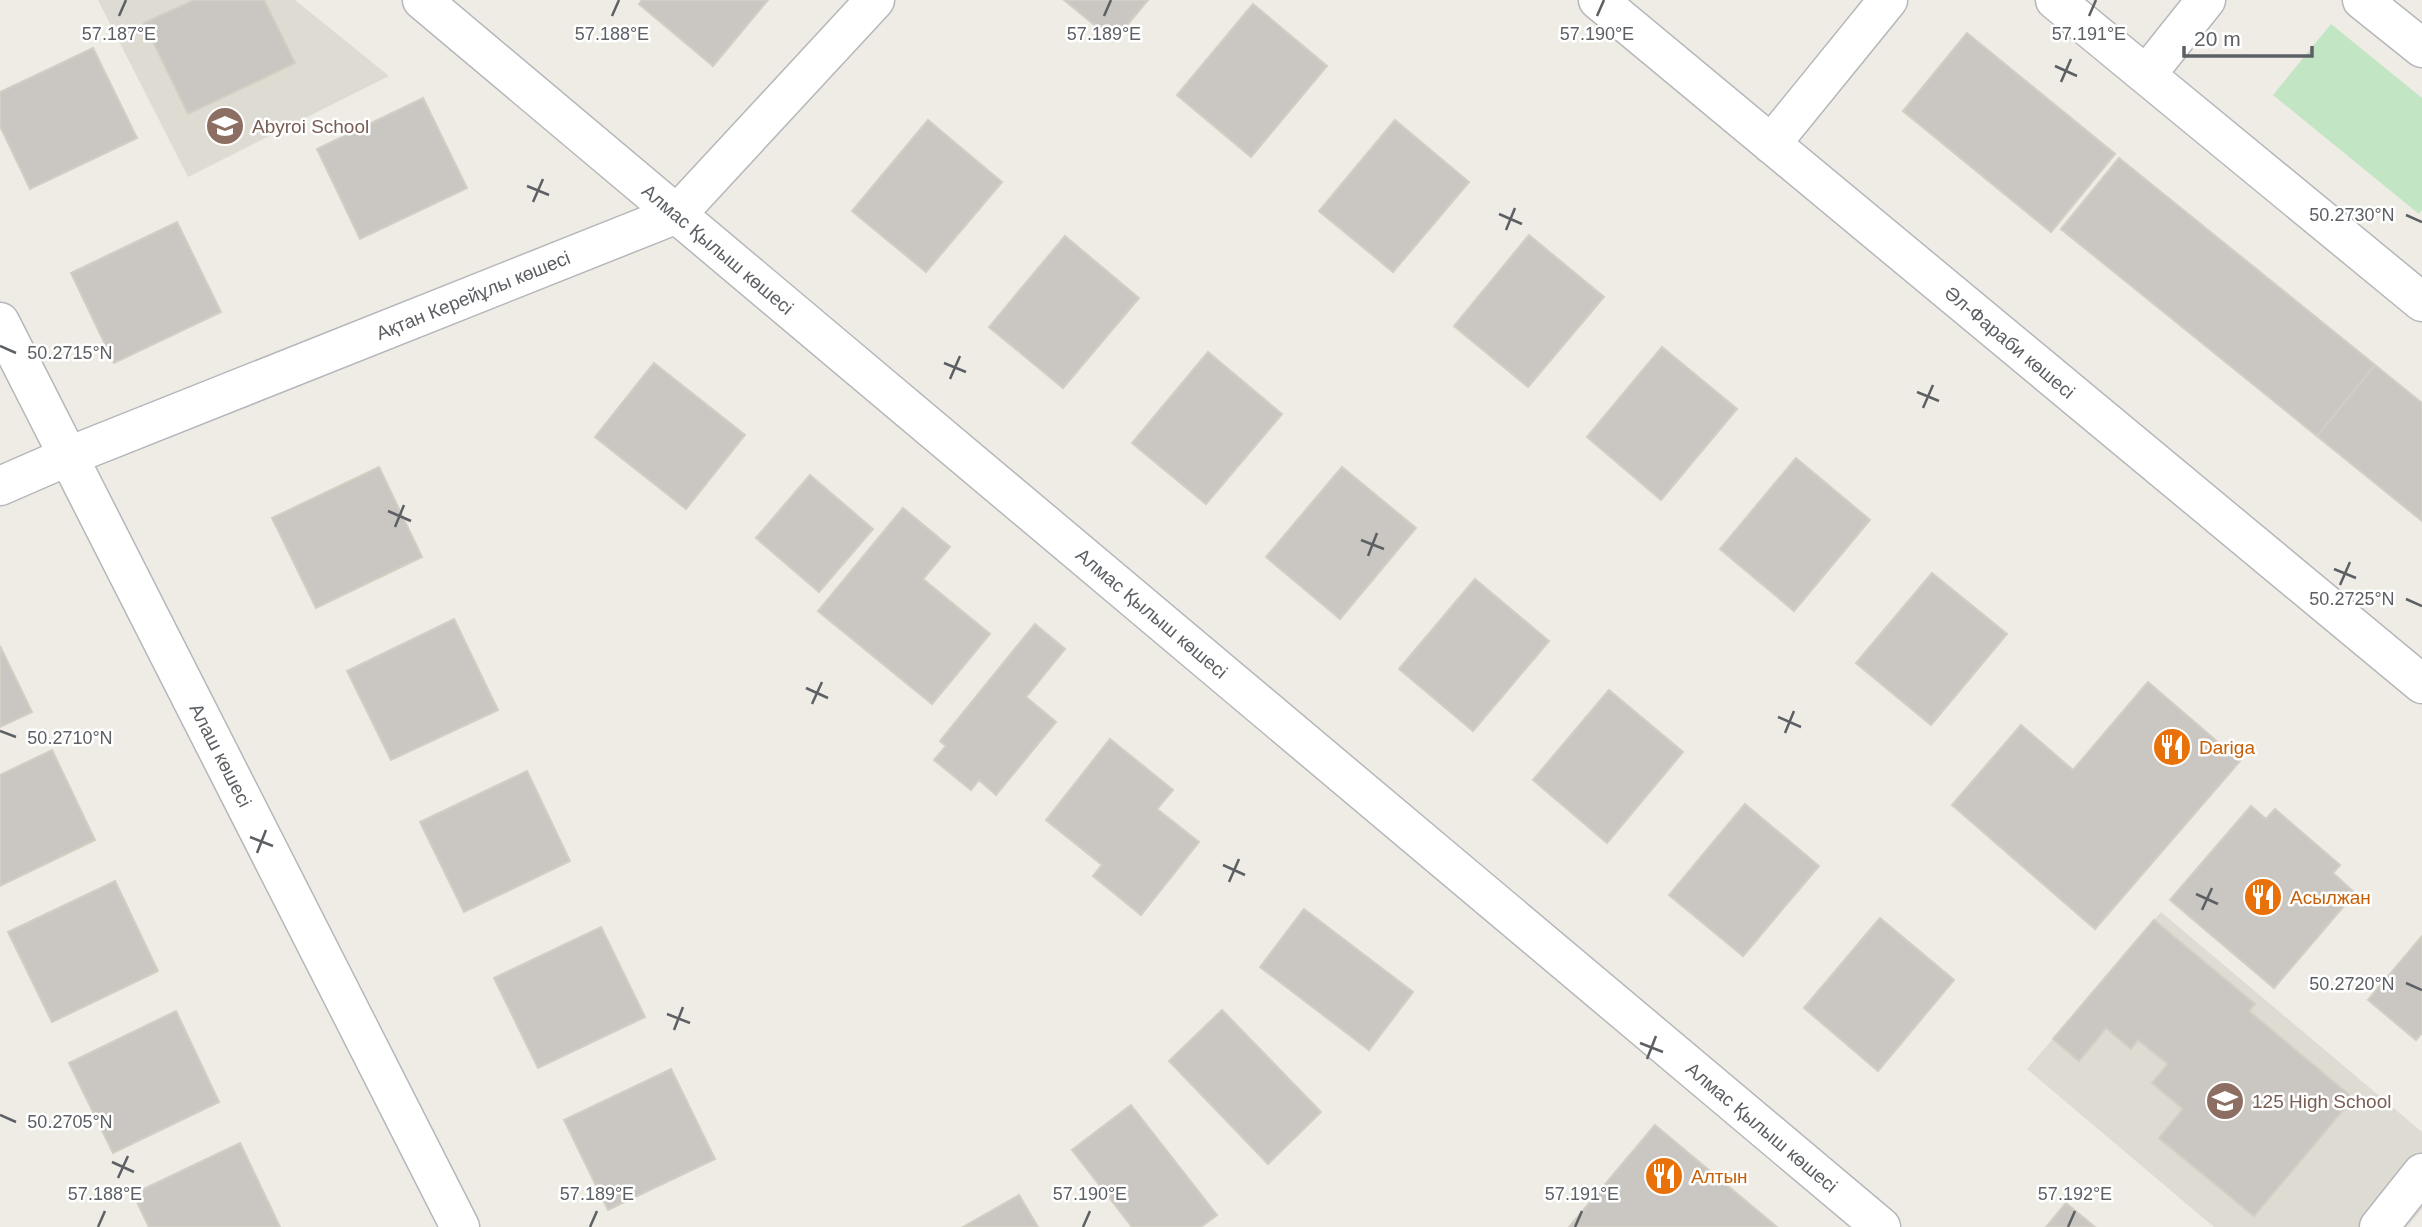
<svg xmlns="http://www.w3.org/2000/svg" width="2422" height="1227" viewBox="0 0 2422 1227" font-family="Arial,sans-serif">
<rect width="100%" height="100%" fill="#eeece4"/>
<!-- education -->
<path fill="#dedbd3" d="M98,0H295L389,76L188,177Z
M2161,912L2422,1132V1209L2407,1227H2214L2027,1069Z"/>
<!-- pitch -->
<path fill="#c2e5c3" d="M2331,24L2422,98V210L2419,214L2273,95Z"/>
<!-- building -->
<path fill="#cac7c2" stroke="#d3cec3" stroke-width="2" d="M194,0H264L295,63L188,114L144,23Z
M642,0H768L713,66L639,4Z
M1064,0H1148L1114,41Z
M1253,4L1327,66L1251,157L1177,95Z
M1967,33L2115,154L2051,232L1903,111Z
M93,48L137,138L30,189L0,126V92Z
M423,98L467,188L360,239L317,149Z
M928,120L1002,182L926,272L852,211Z
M1395,120L1469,182L1393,272L1319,211Z
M2119,158L2375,365L2317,436L2061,229Z
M177,222L221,312L114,363L71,273Z
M1529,235L1604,297L1528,387L1454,326Z
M1065,236L1139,298L1063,388L989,327Z
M1662,347L1737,409L1661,500L1587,437Z
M1208,352L1282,414L1206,504L1132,443Z
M654,363L745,435L686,509L595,437Z
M2375,365L2422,403V521L2317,436Z
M1796,458L1870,520L1794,611L1720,549Z
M379,467L422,557L316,608L272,518Z
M1342,467L1416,528L1340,619L1266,557Z
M810,475L873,529L819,592L756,538Z
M903,508L950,547L923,579L990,634L932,704L818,611Z
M1932,573L2007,634L1931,725L1856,663Z
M1475,579L1549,641L1473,731L1399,669Z
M454,619L498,710L391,760L347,671Z
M1035,624L1065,649L1026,697L1056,722L996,795L979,780L971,790L934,760L946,746L940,741Z
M0,646L32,712L0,727Z
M2148,682L2240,761L2095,929L1952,805L2021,725L2073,770Z
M1609,690L1683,752L1607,843L1533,780Z
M1110,739L1173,790L1157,809L1199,842L1141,915L1093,876L1102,865L1046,820Z
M52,750L95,840L0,886V775Z
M527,771L570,861L464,912L420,822Z
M1745,804L1819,866L1743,956L1669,895Z
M2251,806L2266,819L2275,809L2340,865L2333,873L2355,893L2274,988L2170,900Z
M115,881L158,971L52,1022L8,932Z
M1304,909L1413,992L1369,1050L1260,967Z
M1880,918L1954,980L1878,1071L1804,1008Z
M2154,920L2255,1004L2249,1011L2353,1098L2254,1216L2159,1138L2183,1109L2152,1083L2168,1064L2138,1040L2131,1049L2106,1028L2079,1061L2053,1039Z
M601,927L645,1017L538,1068L494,978Z
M2422,936V1033L2416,1040L2368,1000Z
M1222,1010L1321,1112L1268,1164L1169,1061Z
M176,1011L219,1102L113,1153L69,1063Z
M671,1069L715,1159L608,1210L564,1120Z
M1131,1105L1217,1215L1201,1227H1132L1072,1150Z
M1655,1125L1777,1227H1569Z
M240,1143L280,1227H149L133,1194Z
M1019,1195L1038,1227H963Z
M2066,1203L2095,1227H2046Z"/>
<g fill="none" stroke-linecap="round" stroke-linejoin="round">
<defs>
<path id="minor" d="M422,0L1881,1227
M1598,0L2422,684
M2055,0L2146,75L2206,0
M2362,0L2422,48
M2146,75L2422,302
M1771,144L1888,0
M0,322L460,1227
M0,486L69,456L677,214L875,0
M2379,1227L2422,1173"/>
</defs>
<!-- minor casing -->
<use href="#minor" stroke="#b5b7bb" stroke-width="41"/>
<!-- minor -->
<use href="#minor" stroke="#fff" stroke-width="38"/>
</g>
<!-- ticks -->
<path fill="none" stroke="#5c6064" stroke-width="2.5" d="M119,16L126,0M612,16L619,0M1104,16L1111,0M1597,16L1604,0M2089,16L2096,0M2055,66L2077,76M2061,82L2071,59M527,186L549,195M533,202L543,179M1499,214L1522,224M2406,215L2422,222M1506,230L1515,208M0,346L16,353M944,363L966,372M950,379L960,356M1917,392L1939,401M1923,408L1933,385M388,511L411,521M395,527L404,505M1361,540L1384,549M1368,556L1377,533M2334,569L2356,578M2340,585L2350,562M2406,599L2422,606M806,688L828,698M812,704L822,682M1778,717L1801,727M0,731L16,737M1785,733L1794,711M250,837L273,846M257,853L266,830M1223,865L1245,875M1229,882L1239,859M2196,894L2218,904M2202,910L2212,888M2406,983L2422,990M667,1014L690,1023M674,1030L683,1007M1640,1043L1663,1052M1647,1059L1656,1036M0,1115L16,1122M112,1162L134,1172M118,1178L128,1156M98,1227L105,1211M590,1227L597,1211M1083,1227L1090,1211M1575,1227L1582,1211M2068,1227L2075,1211"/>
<!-- icons -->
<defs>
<symbol id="school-disc" viewBox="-11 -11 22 22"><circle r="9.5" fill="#8d6e63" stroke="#fff"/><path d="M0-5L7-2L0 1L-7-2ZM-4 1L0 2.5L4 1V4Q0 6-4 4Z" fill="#fff"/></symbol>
<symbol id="restaurant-disc" viewBox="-11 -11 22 22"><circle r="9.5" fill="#e8710a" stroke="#fff"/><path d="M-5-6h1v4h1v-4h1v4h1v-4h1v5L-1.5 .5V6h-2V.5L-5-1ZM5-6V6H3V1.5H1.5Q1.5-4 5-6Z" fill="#fff"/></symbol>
</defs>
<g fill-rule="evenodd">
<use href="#school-disc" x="203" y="104" width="44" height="44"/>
<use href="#restaurant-disc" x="2150" y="725" width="44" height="44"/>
<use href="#restaurant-disc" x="2241" y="875" width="44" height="44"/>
<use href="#school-disc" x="2203" y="1079" width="44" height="44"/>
<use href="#restaurant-disc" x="1642" y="1154" width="44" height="44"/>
</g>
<g text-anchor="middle" stroke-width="5" stroke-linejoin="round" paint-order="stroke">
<!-- education labels -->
<g font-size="19" fill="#785e54" stroke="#fff" text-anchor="start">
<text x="252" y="133">Abyroi School</text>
<text x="2252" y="1108">125 High School</text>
</g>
<!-- street labels -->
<g font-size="19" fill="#5c6064" stroke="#fff">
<text transform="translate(718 249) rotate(40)" y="7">Алмас Қылыш көшесі</text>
<text transform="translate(473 295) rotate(-22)" y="7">Ақтан Керейұлы көшесі</text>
<text transform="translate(2010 342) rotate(40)" y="7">Әл-Фараби көшесі</text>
<text transform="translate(1152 613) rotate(40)" y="7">Алмас Қылыш көшесі</text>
<text transform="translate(221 755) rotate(63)" y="7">Алаш көшесі</text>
<text transform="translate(1762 1127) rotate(40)" y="7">Алмас Қылыш көшесі</text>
</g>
<!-- food labels -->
<g font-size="19" fill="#c56008" stroke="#fff" text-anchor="start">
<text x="2199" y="754">Dariga</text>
<text x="2290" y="904">Асылжан</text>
<text x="1691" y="1183">Алтын</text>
</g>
</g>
<g font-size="18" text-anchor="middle" fill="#5c6064" stroke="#fff" stroke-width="5" stroke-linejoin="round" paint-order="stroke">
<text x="119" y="40">57.187°E</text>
<text x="612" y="40">57.188°E</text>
<text x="1104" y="40">57.189°E</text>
<text x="1597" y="40">57.190°E</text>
<text x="2089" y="40">57.191°E</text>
<text x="2352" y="221">50.2730°N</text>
<text x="70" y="359">50.2715°N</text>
<text x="2352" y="605">50.2725°N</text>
<text x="70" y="744">50.2710°N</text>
<text x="2352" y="990">50.2720°N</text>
<text x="70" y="1128">50.2705°N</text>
<text x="105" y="1200">57.188°E</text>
<text x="597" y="1200">57.189°E</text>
<text x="1090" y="1200">57.190°E</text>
<text x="1582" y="1200">57.191°E</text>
<text x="2075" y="1200">57.192°E</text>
</g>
<!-- scale -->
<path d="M2184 46v10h128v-10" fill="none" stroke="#5c6064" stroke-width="3.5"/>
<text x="2194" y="46" font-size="21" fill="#5c6064" stroke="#ffffff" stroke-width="5" paint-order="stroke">20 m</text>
</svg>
